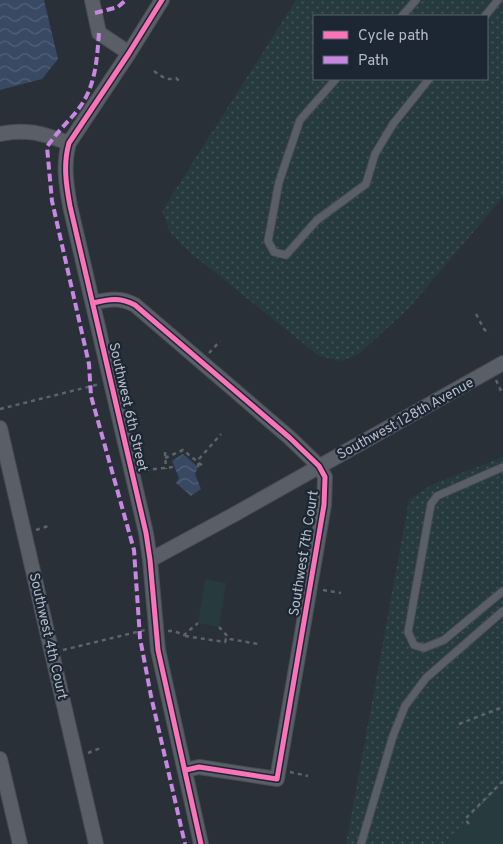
<svg xmlns="http://www.w3.org/2000/svg" width="503" height="844" viewBox="0 0 503 844" font-family="Overpass,sans-serif">
<defs>
<pattern id="grass-dots" width="8" height="8" patternUnits="userSpaceOnUse" patternTransform="scale(1.25)"><rect width="8" height="8" fill="#273a3e"/><path d="M2 2h.1M6 6h.1" fill="none" stroke="#445559" stroke-width="1.8" stroke-linecap="round"/></pattern>
<pattern id="water-waves" width="16" height="10" patternUnits="userSpaceOnUse" patternTransform="scale(1.25)"><rect width="16" height="10" fill="#384963"/><path d="M0 5q4-4 8 0t8 0" fill="none" stroke="#526178"/></pattern>
</defs>
<rect width="100%" height="100%" fill="#2a3038"/>
<!-- grass -->
<path fill="url(#grass-dots)" fill-rule="evenodd" d="M296,0H503V197L410,307L359,354L341,361L319,356L192,254L171,234L162,211ZM314,16H487V79H314Z
M503,457V844H346L409,500L433,484Z"/>
<!-- garden -->
<path fill="#273a3e" d="M205,579L226,583L219,627L198,623Z
M503,791V844H448Z"/>
<!-- water -->
<path fill="url(#water-waves)" d="M0,0H44L58,59L42,79L0,90Z
M183,454L198,467L195,474L201,489L191,496L176,483L179,478L172,461Z"/>
<g fill="none" stroke-linecap="round" stroke-linejoin="round">
<defs>
<path id="service" d="M402,16L416,0
M485,16L498,0
M336,79L300,120L279,182L268,241L274,252L286,255L317,220L366,184L375,154L393,124L429,79
M503,467L437,496L431,504L408,632L414,645L424,648L444,640L503,591
M361,844L393,736L405,706L426,678L503,611"/>
<path id="minor" d="M92,0L99,33L129,53
M162,0L129,53L69,143C63,164 66,184 70,206L146,533L150,560L158,650L201,844
M0,134C27,128 43,134 69,143
M93,303C109,299 120,297 135,305L290,438L319,466L325,477L324,505L277,779L199,767L186,770
M0,428L96,844
M150,560L235,514L503,363
M0,759L20,844"/>
</defs>
<!-- service casing -->
<use href="#service" stroke="#484c53" stroke-width="9"/>
<!-- minor casing -->
<use href="#minor" stroke="#484c53" stroke-width="16"/>
<!-- path -->
<path stroke="#5d636a" stroke-width="2.5" stroke-dasharray="4 4" stroke-linecap="butt" d="M154,71C161,76 166,81 176,78L181,83
M476,314L484,329L489,334
M209,353L220,341
M496,380L503,395
M0,409L100,384
M165,452L166,469
M165,458L183,450L204,467
M198,467L199,459L221,434
M145,470L174,467
M36,530L51,525
M323,590L341,593
M219,627L230,639L258,644
M168,631H174L184,635L198,623
M185,636L225,642L226,639H230
M63,650L145,630
M459,724L503,707
M88,753L103,747
M290,772L308,776
M469,824L465,819L503,781"/>
<!-- service -->
<use href="#service" stroke="#5a5e66" stroke-width="7"/>
<!-- minor -->
<use href="#minor" stroke="#5a5e66" stroke-width="14"/>
<!-- quiet -->
<path stroke="#c787e3" stroke-width="4" stroke-dasharray="8 4" stroke-linecap="butt" d="M95,13L118,7L126,0
M99,33C97,58 96,82 82,104C72,119 57,131 47,147L52,201L89,364L91,396L134,550L140,638L151,696L185,844"/>
<defs>
<path id="cycleway" d="M162,0L129,53L69,143C63,164 66,184 70,206L146,533L150,560L158,650L201,844
M93,303C109,299 120,297 135,305L290,438L319,466L325,477L324,505L277,779L199,767L186,770"/>
</defs>
<!-- cycleway casing -->
<use href="#cycleway" stroke="#1d2633" stroke-width="8"/>
<!-- cycleway -->
<use href="#cycleway" stroke="#fb73b8" stroke-width="5"/>
</g>
<g text-anchor="middle" stroke-width="4.5" stroke-linejoin="round" paint-order="stroke">
<!-- street labels -->
<g font-size="14" fill="#b4bcc9" stroke="#1d2633">
<text transform="translate(129 407) rotate(77)" y="5">Southwest 6th Street</text>
<text transform="translate(405 418) rotate(-29)" y="5">Southwest 128th Avenue</text>
<text transform="translate(303 553) rotate(-81)" y="5">Southwest 7th Court</text>
<text transform="translate(49 636) rotate(77)" y="5">Southwest 4th Court</text>
</g>
</g>
<!-- legend -->
<rect x="313" y="15" width="175" height="65" fill="#1d2633" stroke="#59626f"/>
<rect x="323" y="31" width="25" height="8" fill="#fb73b8" stroke="#59626f"/>
<text x="358" y="40" font-size="15" fill="#b4bcc9">Cycle path</text>
<rect x="323" y="56" width="25" height="8" fill="#c787e3" stroke="#59626f"/>
<text x="358" y="65" font-size="15" fill="#b4bcc9">Path</text>
</svg>
